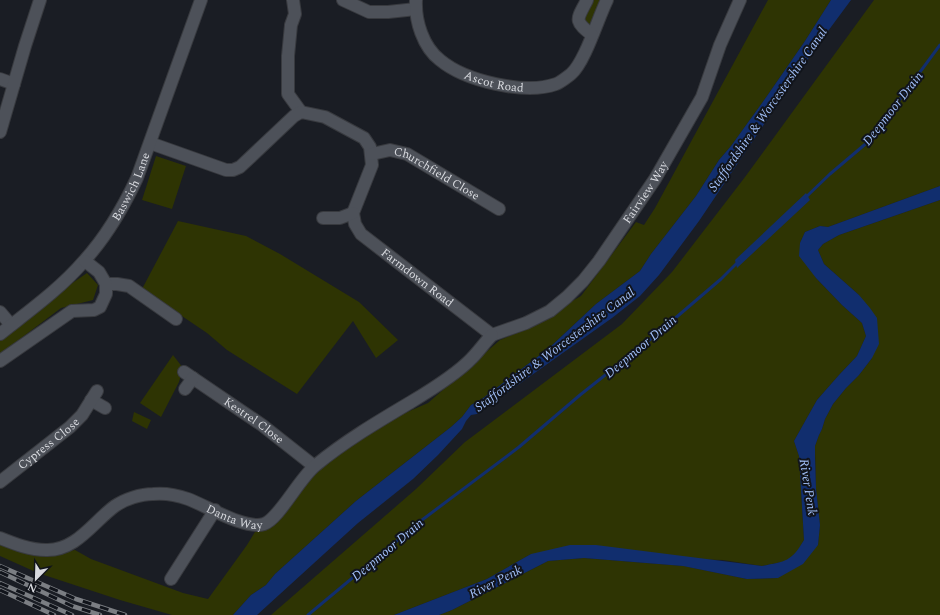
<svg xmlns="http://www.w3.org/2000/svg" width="940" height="615" viewBox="0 0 940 615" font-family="Spectral,serif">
<rect width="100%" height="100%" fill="#1a1d24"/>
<!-- green -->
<path fill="#2e3403" d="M591,0H602L589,26L581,20Z
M768,0H831L805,41L767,96L731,146L719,160L696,196L651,254L640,271L596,304L548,349L482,399L471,405L462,417L451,427L356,501L275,574L266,585L251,595L233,615H172L120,600L38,573L0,556V543L47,555L75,550L91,559L183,593L208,599L247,545L258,527L314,466L366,430L428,403L500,340L519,332L581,296L636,222L644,225L655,208Z
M874,0H940V186L828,227L820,226L805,232L800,243L816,278L842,305L862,323L866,336L857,356L839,375L817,400L794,441L799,456L804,540L797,552L787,561L762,566L723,560L531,554L487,579L394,615H271L416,489L465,442L622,324L672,272L745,177Z
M156,156L186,166L172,209L142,200Z
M940,200V615H439L452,610L548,561L584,558L684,566L747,579L778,578L818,545L820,525L816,489L815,446L819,435L822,429L825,419L833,404L846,388L859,375L872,358L859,295L824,264L818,250L823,244L839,235Z
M178,221L246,236L280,254L359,302L398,340L376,358L353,321L297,394L227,350L207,333L142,289Z
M87,273L98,285L93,300L61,308L0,354V341L55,295Z
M173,355L183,368L179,382L161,417L140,403Z
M134,412L151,420L147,429L132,421Z"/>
<!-- water -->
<path fill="#112e6e" d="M831,0H851L814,50L699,221L659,275L640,296L612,318L477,414L471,415L466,421L462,429L438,455L413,479L358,523L257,615H233L251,595L266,585L275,574L356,501L451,427L462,417L471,405L482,399L548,349L596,304L640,271L651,254L696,196L719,160L731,146L767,96L805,41Z
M940,186V200L839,235L823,244L818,250L824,264L859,295L870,308L877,318L879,344L872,358L859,375L846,388L833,404L825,419L822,429L819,435L815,446V457L816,489L820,525L818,545L803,564L778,578L747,579L683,566L584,558L548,561L452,610L439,615H394L487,579L531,554L570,545H596L762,566C786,561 791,562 804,540L799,456L794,441L817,400L839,375L857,356L866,336L862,323L842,305L816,278L799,256L800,243L805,232L820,226L828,227Z
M806,193L810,200L737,268L735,260Z"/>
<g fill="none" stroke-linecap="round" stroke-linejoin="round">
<!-- stream -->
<path stroke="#112e6e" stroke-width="3" d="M805,198L830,174L869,141L940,45
M308,615L422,520L519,447L580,395L652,338L721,279L739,261"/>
<defs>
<g id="minor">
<path d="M293,0L295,14L291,25L288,56V94L301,112"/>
<path d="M343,0L369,12H388L416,9"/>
<path id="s1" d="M416,0C415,21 423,47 440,60C465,81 525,95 556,84C561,82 567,77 571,74C585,62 598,18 607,0"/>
<path d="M587,0C577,20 573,20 592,35"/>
<path d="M0,79L14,84"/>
<path d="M0,132L25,46L40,0"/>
<path id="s2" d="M150,143L226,170H233L240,167L294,116L301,112L325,117L364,138L370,147L372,165L353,213L355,224L361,234L492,335"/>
<path id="s3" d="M372,154L390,150L407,154L499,209"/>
<path d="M323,218H340L353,213"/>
<path d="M106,284H117L129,286L176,319"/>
<path d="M0,312L11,325"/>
<path id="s4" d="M0,334C29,311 60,289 84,261C106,237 123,208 137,178L201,0"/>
<path id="s5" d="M492,335L526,323L550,311L567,297L583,281L599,261L655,179L702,97L720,45L740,0"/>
<path d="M0,361L72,311L94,310L100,307L106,294V284L99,272L85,261"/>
<path id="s6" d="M184,372L262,425L314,466"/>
<path d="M185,389L193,378"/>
<path d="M91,400L105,408"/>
<path id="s7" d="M0,482L70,427L82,415L97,391"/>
<path id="s8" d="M0,538C15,544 30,550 46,550C76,551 93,522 115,506C125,499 141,494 153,494C164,493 177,495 188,499C207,506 245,530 264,524C279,519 300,477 316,465C345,441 379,421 411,402C431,390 457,374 472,358C479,351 485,342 492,335"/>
<path d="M171,579L215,510"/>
</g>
</defs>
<!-- minor casing -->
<use href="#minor" stroke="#383a3f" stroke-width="14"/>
<!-- minor -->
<use href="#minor" stroke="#4d5159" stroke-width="12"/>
<defs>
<path id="rail" d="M0,566L76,599L125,615
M0,572L72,606L100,615
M0,583L72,615
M0,590L54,615"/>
</defs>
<!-- rail casing -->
<use href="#rail" stroke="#7b7e83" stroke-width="4.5"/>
<!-- rail -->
<use href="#rail" stroke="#11141b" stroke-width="3" stroke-dasharray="9" stroke-linecap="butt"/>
</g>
<g text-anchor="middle" stroke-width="4" stroke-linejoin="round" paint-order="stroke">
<!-- street labels -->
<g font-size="12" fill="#d8dadf" stroke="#11141b">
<text dy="4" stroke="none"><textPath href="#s1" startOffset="126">Ascot Road</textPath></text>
<text dy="4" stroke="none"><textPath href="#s3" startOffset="71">Churchfield Close</textPath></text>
<text dy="4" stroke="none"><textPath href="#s4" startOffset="200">Baswich Lane</textPath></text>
<text dy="4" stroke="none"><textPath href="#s5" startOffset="216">Fairview Way</textPath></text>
<text dy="4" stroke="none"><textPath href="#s2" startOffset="421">Farmdown Road</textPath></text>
<text dy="4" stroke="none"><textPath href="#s6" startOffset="85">Kestrel Close</textPath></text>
<text dy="4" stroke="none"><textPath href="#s7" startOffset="62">Cypress Close</textPath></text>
<text dy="4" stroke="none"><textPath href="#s8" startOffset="258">Danta Way</textPath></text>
</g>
<!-- water labels -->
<g font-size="13" font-style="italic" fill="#a2c0f9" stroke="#11141b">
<text transform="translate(892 108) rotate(-52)" y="5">Deepmoor Drain</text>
<text transform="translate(767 109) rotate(-55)" y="5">Staffordshire &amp; Worcestershire Canal</text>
<text transform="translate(640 346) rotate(-40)" y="5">Deepmoor Drain</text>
<text transform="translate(554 349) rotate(-37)" y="5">Staffordshire &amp; Worcestershire Canal</text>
<text transform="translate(809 487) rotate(81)" y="5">River Penk</text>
<text transform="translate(387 549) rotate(-40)" y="5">Deepmoor Drain</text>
<text transform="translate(495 581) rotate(-27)" y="5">River Penk</text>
</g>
</g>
<!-- north arrow -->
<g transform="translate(36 579) rotate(203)" stroke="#11141b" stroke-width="3" paint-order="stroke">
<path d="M0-3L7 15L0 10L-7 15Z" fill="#d8dadf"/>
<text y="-6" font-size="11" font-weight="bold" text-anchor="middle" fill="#d8dadf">N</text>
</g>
</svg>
